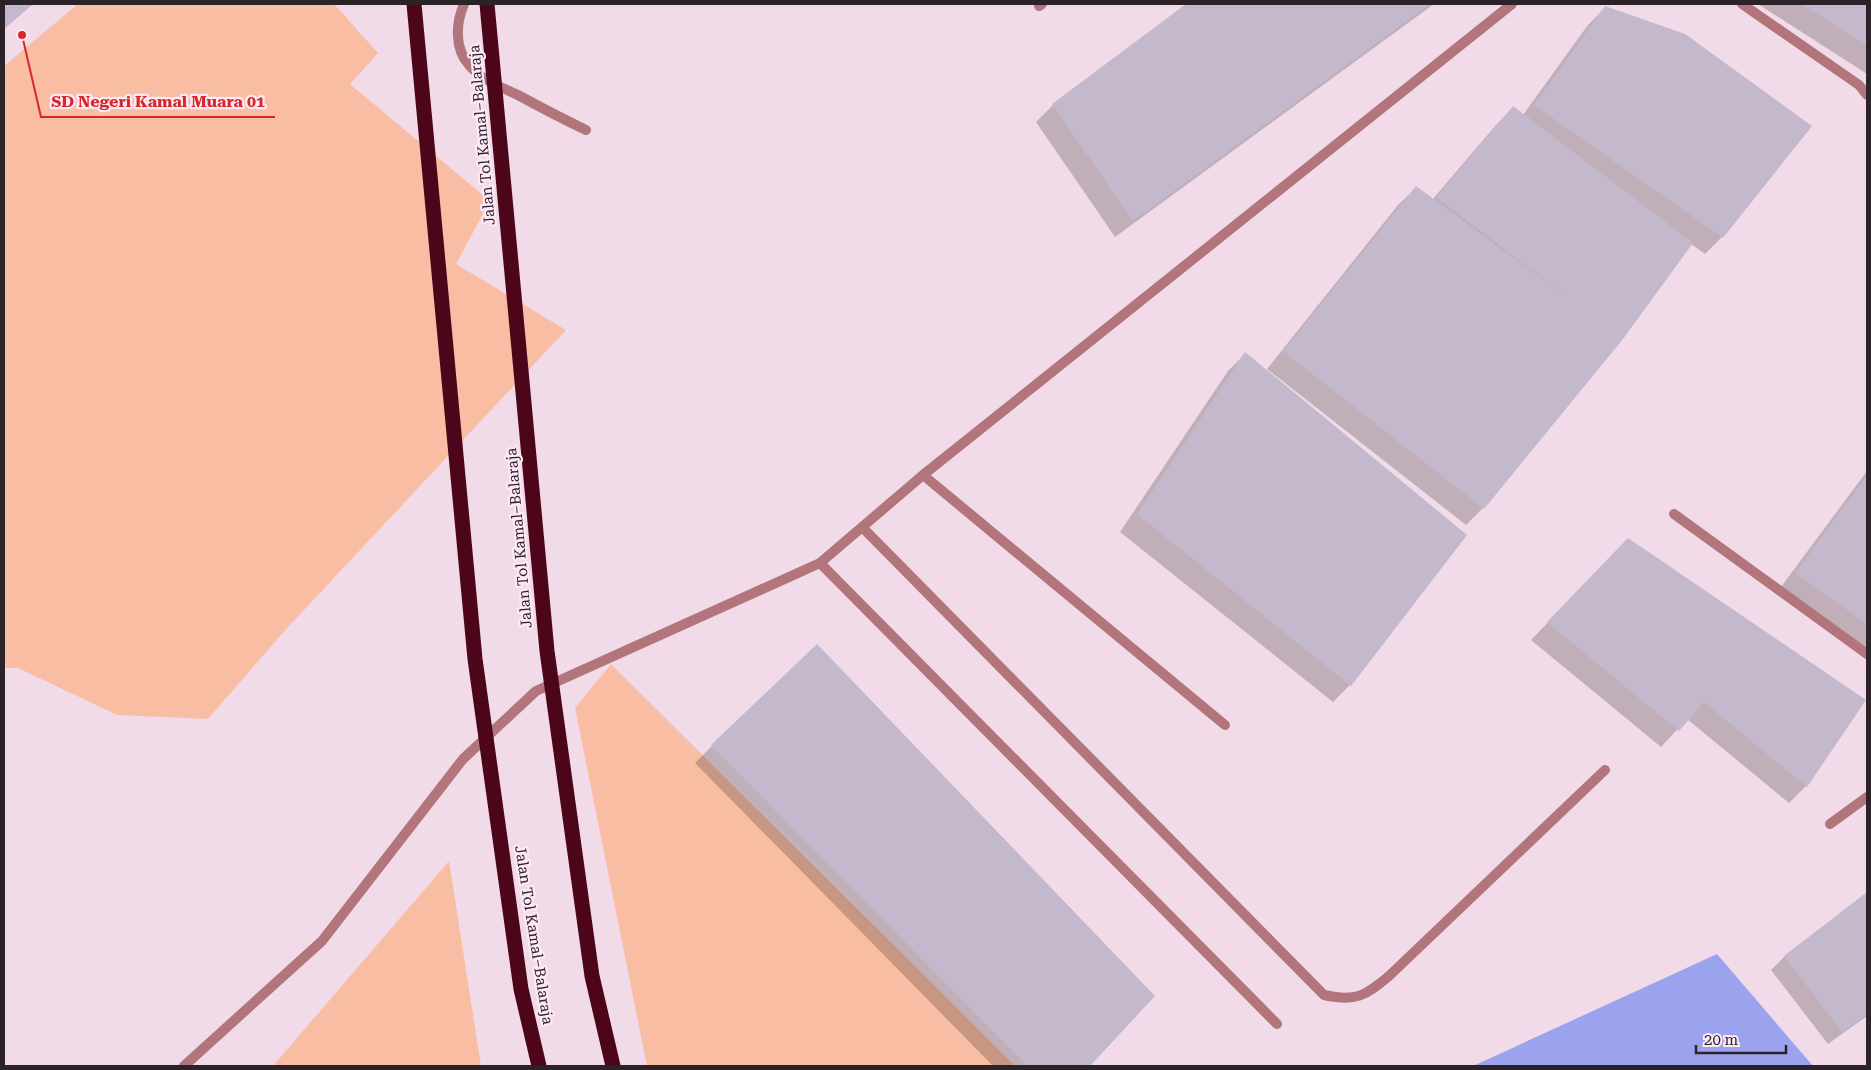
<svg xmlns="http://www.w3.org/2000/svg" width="1871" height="1070" viewBox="0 0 1871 1070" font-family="'Roboto Serif',serif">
<rect width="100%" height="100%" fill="#f1dbe8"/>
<!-- green -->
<path fill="#f9bda4" d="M78,4H334L378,53L350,84L490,201L456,264L566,330L288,627L208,719L117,715L18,668H4V66Z
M611,664L1015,1066H647L575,708Z
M449,861L481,1066H273Z"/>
<!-- water -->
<path fill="#9ba3ef" d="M1717,954L1813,1066H1473Z"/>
<!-- shadow -->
<path fill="#0003" d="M4,4H33L4,29Z
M1188,4H1434L1115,237L1036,122L1053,105Z
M1758,4H1867V74Z
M1605,8L1722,237L1705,254L1691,244L1483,508L1466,525L1267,369L1398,205L1416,188L1432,200L1496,125L1513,108L1523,115L1588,25Z
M1245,354L1350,685L1333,702L1120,532L1228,371Z
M1867,471V653L1778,591Z
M1611,557L1806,786L1789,803L1687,719L1661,747L1531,640Z
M712,746L1154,996L1088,1066H993L695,763Z
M1867,894V1016L1828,1044L1771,970L1784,957Z"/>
<!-- building -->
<path fill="#c3b8cc" d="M4,4H33L4,28Z
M1186,4H1430L1133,221L1052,104Z
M1802,4H1867V46Z
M1605,6L1685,34L1812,126L1723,238L1534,105Z
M1513,106L1693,243L1623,339L1484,509L1283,351L1416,186L1576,304L1436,197Z
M1245,352L1467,535L1351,686L1137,514Z
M1867,475V624L1795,573Z
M1628,538L1866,700L1807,787L1704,702L1679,731L1547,622Z
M817,644L1155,996L1090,1066H1027L711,745Z
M1867,892V1014L1842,1032L1784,956Z"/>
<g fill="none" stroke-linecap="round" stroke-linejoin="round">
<!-- service -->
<path stroke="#b1757b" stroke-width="10" d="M1742,4L1859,85L1867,95
M1039,6L1042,4
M923,475L1225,725
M1674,514L1867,654
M862,527L1324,995C1356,1002 1365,996 1389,976L1605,770
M820,563L1277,1024
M1830,824L1867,797
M184,1066L322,941L463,759L536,691L820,563L923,475L1512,4"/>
<!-- minor -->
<path stroke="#b1757b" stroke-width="10" d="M464,4C456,23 454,48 469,65C481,80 501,87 518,95C540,107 563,119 586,130"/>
<!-- motorway-bridge -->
<path stroke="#4d0519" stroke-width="15" d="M414,4L475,659L521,989L539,1066
M487,4L547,651L592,976L613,1066"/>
</g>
<g text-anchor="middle" stroke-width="4.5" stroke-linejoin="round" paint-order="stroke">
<!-- street labels -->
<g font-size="15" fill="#2b2328" stroke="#fee9f6">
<text transform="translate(482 135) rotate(-95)" y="5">Jalan Tol Kamal–Balaraja</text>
<text transform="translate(519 538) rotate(-95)" y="5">Jalan Tol Kamal–Balaraja</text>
<text transform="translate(534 935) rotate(81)" y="5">Jalan Tol Kamal–Balaraja</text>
</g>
</g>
<!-- callouts -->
<path fill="none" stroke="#d62828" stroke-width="2" d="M22 35L41 117H275"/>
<circle fill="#d62828" stroke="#fee9f6" stroke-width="2" cx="22" cy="35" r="5"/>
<g font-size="16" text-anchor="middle" font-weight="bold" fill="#d62828" stroke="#fee9f6" stroke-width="4.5" stroke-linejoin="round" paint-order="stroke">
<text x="158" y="107">SD Negeri Kamal Muara 01</text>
</g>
<!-- border -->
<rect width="1871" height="1070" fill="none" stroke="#2b2328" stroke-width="10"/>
<!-- scale -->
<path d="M1696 1045v8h90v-8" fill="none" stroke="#2b2328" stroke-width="2.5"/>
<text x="1704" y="1045" font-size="15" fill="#2b2328" stroke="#fee9f6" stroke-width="4" paint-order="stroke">20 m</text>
</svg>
